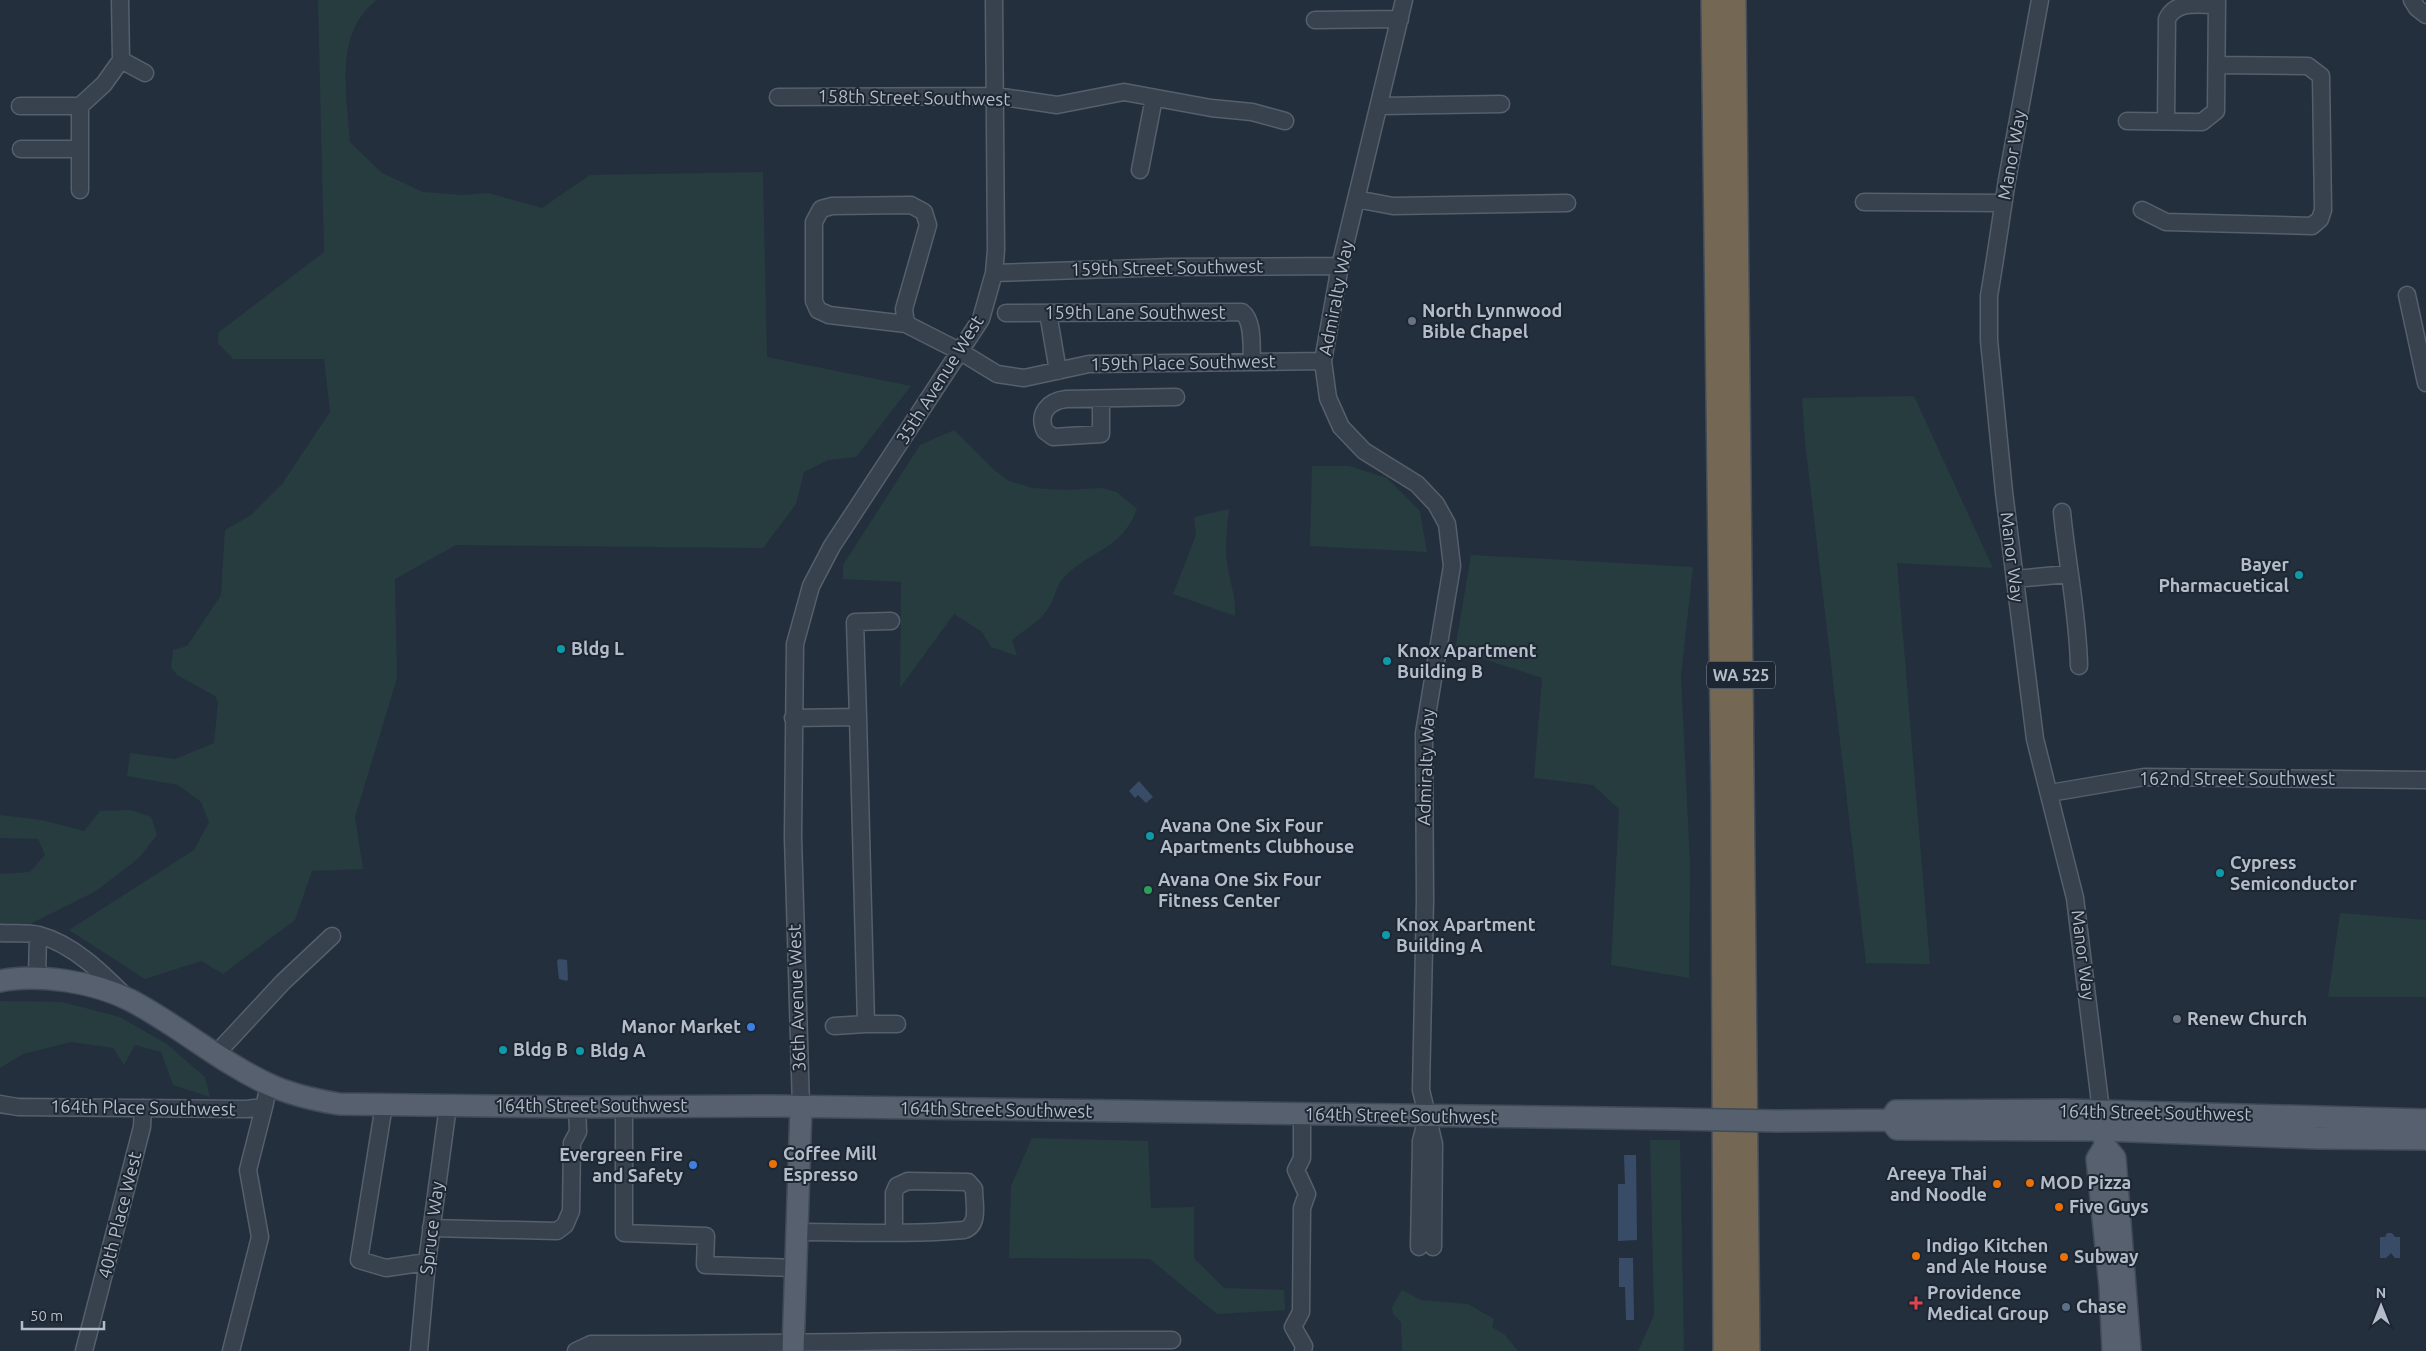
<svg xmlns="http://www.w3.org/2000/svg" width="2426" height="1351" viewBox="0 0 2426 1351" font-family="Ubuntu,sans-serif">
<rect width="100%" height="100%" fill="#242f3e"/>
<!-- green -->
<path fill="#263c3f" d="M318,0H377C333,33 347,95 350,142L382,173L423,192L461,195L488,193L542,208L590,175L763,172L767,357L911,386L856,457L828,460L804,472L796,504L763,548L456,545L395,579L397,678L355,817L363,869L312,871L295,920L223,974L201,961L145,979L69,930L194,850L209,822L201,802L178,785L127,776L130,753L175,759L214,743L218,702L215,696L177,675L171,667L173,650L187,646L221,595L225,530L251,515L282,484L330,412L324,359H233L218,343L219,332L324,252Z
M1914,396L1993,568L1897,563L1930,964L1866,963L1805,442L1802,398Z
M954,430L993,469L1009,481L1033,488L1066,490L1102,488L1117,492L1137,509C1122,549 1093,549 1065,576C1056,584 1055,600 1047,610C1039,622 1023,631 1012,640L1017,656L991,647L982,632L954,614L900,688L901,582L843,579V565L920,445Z
M1312,466H1349L1387,478L1420,511L1427,552L1310,546Z
M1229,509C1227,529 1224,550 1228,569C1231,584 1236,600 1235,616L1173,594L1196,535L1194,517Z
M1471,555L1693,567L1681,676L1690,862L1689,978L1611,965L1619,809L1593,785L1534,778L1542,678L1455,650Z
M131,810L151,817L157,835L139,858L96,891L26,926L0,924V874L30,872L45,855L38,839L0,838V815L42,820L84,831L100,811Z
M2340,913L2426,920V997H2328Z
M0,1001L62,1002L120,1017L167,1044L205,1077L210,1097L173,1085L161,1052L135,1045L124,1065L113,1048L71,1042L23,1054L0,1068Z
M1032,1138L1148,1141L1151,1208L1194,1207V1258L1224,1288L1284,1290L1285,1310L1217,1314L1150,1259L1009,1258L1011,1186Z
M1650,1140H1680L1684,1351H1638L1654,1315Z
M1402,1290L1421,1300L1468,1304L1494,1319L1492,1327L1504,1334L1518,1351H1402L1401,1322L1393,1314L1392,1307Z"/>
<!-- water -->
<path fill="#394c67" d="M1139,781L1153,797L1146,803L1138,795L1135,798L1129,791Z
M559,959L567,960L568,979L567,981L559,979L557,961Z
M1624,1155H1636L1637,1240L1618,1241V1184H1625Z
M2387,1233H2392L2395,1237H2400V1258H2395L2391,1253L2386,1258H2380V1237H2385Z
M1619,1258H1633L1634,1320H1626L1625,1287H1619Z"/>
<g fill="none" stroke-linecap="round" stroke-linejoin="round">
<defs>
<path id="minor" d="M120,0L121,60L145,73
M1404,0L1340,266L1323,361L1328,398L1341,427L1364,451L1417,484L1436,504L1447,524L1452,566L1424,733L1425,900L1421,1090L1434,1144L1433,1247
M2040,0L2007,180L1995,259L1989,296V340L2004,492L2035,739L2075,898L2101,1111
M2412,0L2417,8L2426,15
M1315,20L1400,19
M778,97L996,96L1057,105L1124,92L1211,108L1252,112L1285,121
M20,106H80
M1380,106L1501,104
M2127,121L2202,122L2216,111L2217,0
M2166,121L2167,19C2176,0 2198,5 2217,5
M21,149H80
M1140,170L1154,98
M80,190V106L104,84L121,60
M1356,199L1393,206L1567,203
M1864,202L2003,203
M2142,210L2166,222L2312,226L2320,219L2323,210L2321,76L2308,66L2217,65
M994,273L1171,267L1340,266
M2407,295L2426,383
M1006,313L1242,312C1254,321 1251,347 1252,361
M1048,313L1058,371
M906,324L904,309L928,225L924,212L911,205L832,206L821,209L814,222V301L818,310L829,315L906,324L961,352L997,374L1024,378L1089,364L1323,361
M1101,399V434L1053,437L1045,431C1037,413 1049,401 1066,399L1176,397
M2062,512C2067,564 2078,614 2079,666
M2015,579L2068,574
M858,717L855,622L891,621
M793,718L858,717L866,1024H897
M2050,793L2144,777L2426,780
M0,933C12,934 27,932 39,935C73,944 102,973 125,996
M37,977L38,935
M834,1026L866,1024
M216,1054L283,982L332,936
M0,1104L18,1107L246,1109L264,1107L269,1085
M384,1105L359,1260L386,1268L427,1262
M624,1107V1233L706,1236L705,1265L796,1268
M801,1107L793,837L795,644L811,586L832,546L981,319L994,273L996,250L994,0
M1302,1115V1158L1296,1170L1307,1194L1302,1208L1301,1312L1293,1327L1304,1346L1303,1351
M431,1228L557,1231L565,1225L571,1211L572,1143L578,1132L577,1107
M797,1232C852,1232 909,1235 964,1230C980,1225 974,1204 974,1189L968,1182L908,1181L897,1186L894,1193V1232
M1419,1247L1421,1141L1427,1118
M84,1351L142,1127L143,1108
M231,1351L260,1237L248,1170L264,1107
M419,1351L427,1262L448,1106
M576,1351L591,1344C785,1344 978,1339 1172,1340"/>
<path id="major" d="M0,981C39,973 94,982 130,1000C178,1025 220,1062 270,1085C292,1095 315,1100 339,1104L577,1107L775,1106L1673,1119
M2102,1117L2105,1146L2115,1158L2130,1351
M1890,1120L1896,1111L2066,1110L2426,1120
M1890,1120L1897,1129L2103,1130L2317,1138L2426,1139
M1777,1121L1890,1120
M2105,1146L2097,1159L2110,1286L2113,1351
M793,1351L801,1107"/>
<path id="highway" d="M1714,0L1724,796L1726,1351
M1733,0L1747,1351"/>
</defs>
<!-- minor casing -->
<use href="#minor" stroke="#565f6c" stroke-width="19"/>
<!-- major casing -->
<use href="#major" stroke="#414a57" stroke-width="24"/>
<!-- highway casing -->
<use href="#highway" stroke="#434c59" stroke-width="28"/>
<!-- minor -->
<use href="#minor" stroke="#38414e" stroke-width="16"/>
<!-- major -->
<use href="#major" stroke="#56606e" stroke-width="21"/>
<!-- highway -->
<use href="#highway" stroke="#746855" stroke-width="25"/>
<defs>
<path id="major-bridge" d="M1673,1119L1777,1121"/>
</defs>
<!-- major-bridge casing -->
<use href="#major-bridge" stroke="#414a57" stroke-width="24" stroke-linecap="butt"/>
<!-- major-bridge -->
<use href="#major-bridge" stroke="#56606e" stroke-width="21"/>
</g>
<!-- markers -->
<g fill="#6b7280" stroke="#1d2633" stroke-width="2">
<circle cx="1412" cy="321" r="5"/>
<circle cx="2177" cy="1019" r="5"/>
</g>
<g fill="#0f9aa8" stroke="#1d2633" stroke-width="2">
<circle cx="2299" cy="575" r="5"/>
<circle cx="561" cy="649" r="5"/>
<circle cx="1387" cy="661" r="5"/>
<circle cx="1150" cy="836" r="5"/>
<circle cx="2220" cy="873" r="5"/>
<circle cx="1386" cy="935" r="5"/>
<circle cx="503" cy="1050" r="5"/>
<circle cx="580" cy="1051" r="5"/>
</g>
<circle fill="#2e9e5b" stroke="#1d2633" stroke-width="2" cx="1148" cy="890" r="5"/>
<g fill="#3f7fe0" stroke="#1d2633" stroke-width="2">
<circle cx="751" cy="1027" r="5"/>
<circle cx="693" cy="1165" r="5"/>
</g>
<g fill="#e8710a" stroke="#1d2633" stroke-width="2">
<circle cx="773" cy="1164" r="5"/>
<circle cx="2030" cy="1183" r="5"/>
<circle cx="1997" cy="1184" r="5"/>
<circle cx="2059" cy="1207" r="5"/>
<circle cx="1916" cy="1256" r="5"/>
<circle cx="2064" cy="1257" r="5"/>
</g>
<path fill="#e0444e" stroke="#1d2633" stroke-width="2" d="M1913.5 1295.5h5v5h5v5h-5v5h-5v-5h-5v-5h5z"/>
<circle fill="#5c6f8a" stroke="#1d2633" stroke-width="2" cx="2066" cy="1307" r="5"/>
<g text-anchor="middle" stroke-width="4" stroke-linejoin="round" paint-order="stroke">
<!-- shield labels -->
<rect fill="#1d2633" stroke="#878f9c" stroke-width="1" x="1707" y="661.5" width="68" height="27" rx="4"/>
<g font-size="16" font-weight="bold" fill="#b4bcc9">
<text x="1741" y="681">WA 525</text>
</g>
<!-- street labels -->
<g font-size="18" fill="#b4bcc9" stroke="#1d2633">
<text transform="translate(914 98) rotate(1)" y="6">158th Street Southwest</text>
<text transform="translate(2012 155) rotate(-80)" y="6">Manor Way</text>
<text transform="translate(1167 268) rotate(-1)" y="6">159th Street Southwest</text>
<text transform="translate(1336 298) rotate(-79)" y="6">Admiralty Way</text>
<text x="1135" y="319">159th Lane Southwest</text>
<text transform="translate(1183 363) rotate(-1)" y="6">159th Place Southwest</text>
<text transform="translate(940 380) rotate(-58)" y="6">35th Avenue West</text>
<text transform="translate(2012 557) rotate(83)" y="6">Manor Way</text>
<text transform="translate(1426 767) rotate(-88)" y="6">Admiralty Way</text>
<text x="2237" y="785">162nd Street Southwest</text>
<text transform="translate(2083 955) rotate(83)" y="6">Manor Way</text>
<text transform="translate(797 998) rotate(-92)" y="6">36th Avenue West</text>
<text x="591" y="1112">164th Street Southwest</text>
<text transform="translate(143 1108) rotate(1)" y="6">164th Place Southwest</text>
<text transform="translate(996 1110) rotate(1)" y="6">164th Street Southwest</text>
<text transform="translate(2155 1113) rotate(1)" y="6">164th Street Southwest</text>
<text transform="translate(1401 1116) rotate(1)" y="6">164th Street Southwest</text>
<text transform="translate(120 1215) rotate(-76)" y="6">40th Place West</text>
<text transform="translate(432 1228) rotate(-83)" y="6">Spruce Way</text>
</g>
<!-- poi labels -->
<g font-size="18" font-weight="bold" fill="#b4bcc9" stroke="#1d2633" text-anchor="start">
<text x="1422" y="317">North Lynnwood<tspan x="1422" dy="21">Bible Chapel</tspan></text>
<text x="2289" y="571" text-anchor="end">Bayer<tspan x="2289" dy="21">Pharmacuetical</tspan></text>
<text x="571" y="655">Bldg L</text>
<text x="1397" y="657">Knox Apartment<tspan x="1397" dy="21">Building B</tspan></text>
<text x="1160" y="832">Avana One Six Four<tspan x="1160" dy="21">Apartments Clubhouse</tspan></text>
<text x="2230" y="869">Cypress<tspan x="2230" dy="21">Semiconductor</tspan></text>
<text x="1158" y="886">Avana One Six Four<tspan x="1158" dy="21">Fitness Center</tspan></text>
<text x="1396" y="931">Knox Apartment<tspan x="1396" dy="21">Building A</tspan></text>
<text x="2187" y="1025">Renew Church</text>
<text x="741" y="1033" text-anchor="end">Manor Market</text>
<text x="513" y="1056">Bldg B</text>
<text x="590" y="1057">Bldg A</text>
<text x="783" y="1160">Coffee Mill<tspan x="783" dy="21">Espresso</tspan></text>
<text x="683" y="1161" text-anchor="end">Evergreen Fire<tspan x="683" dy="21">and Safety</tspan></text>
<text x="1987" y="1180" text-anchor="end">Areeya Thai<tspan x="1987" dy="21">and Noodle</tspan></text>
<text x="2040" y="1189">MOD Pizza</text>
<text x="2069" y="1213">Five Guys</text>
<text x="1926" y="1252">Indigo Kitchen<tspan x="1926" dy="21">and Ale House</tspan></text>
<text x="2074" y="1263">Subway</text>
<text x="1927" y="1299">Providence<tspan x="1927" dy="21">Medical Group</tspan></text>
<text x="2076" y="1313">Chase</text>
</g>
</g>
<!-- north arrow -->
<g transform="translate(2381 1306)" stroke="#1d2633" stroke-width="4" paint-order="stroke">
<path d="M0-4L9 19L0 12L-9 19Z" fill="#b4bcc9"/>
<text y="-8" font-size="14" font-weight="bold" text-anchor="middle" fill="#b4bcc9">N</text>
</g>
<!-- scale -->
<path d="M22 1321v8h82v-8" fill="none" stroke="#b4bcc9" stroke-width="2.5"/>
<text x="30" y="1321" font-size="15" fill="#b4bcc9" stroke="#1d2633" stroke-width="4" paint-order="stroke">50 m</text>
</svg>
